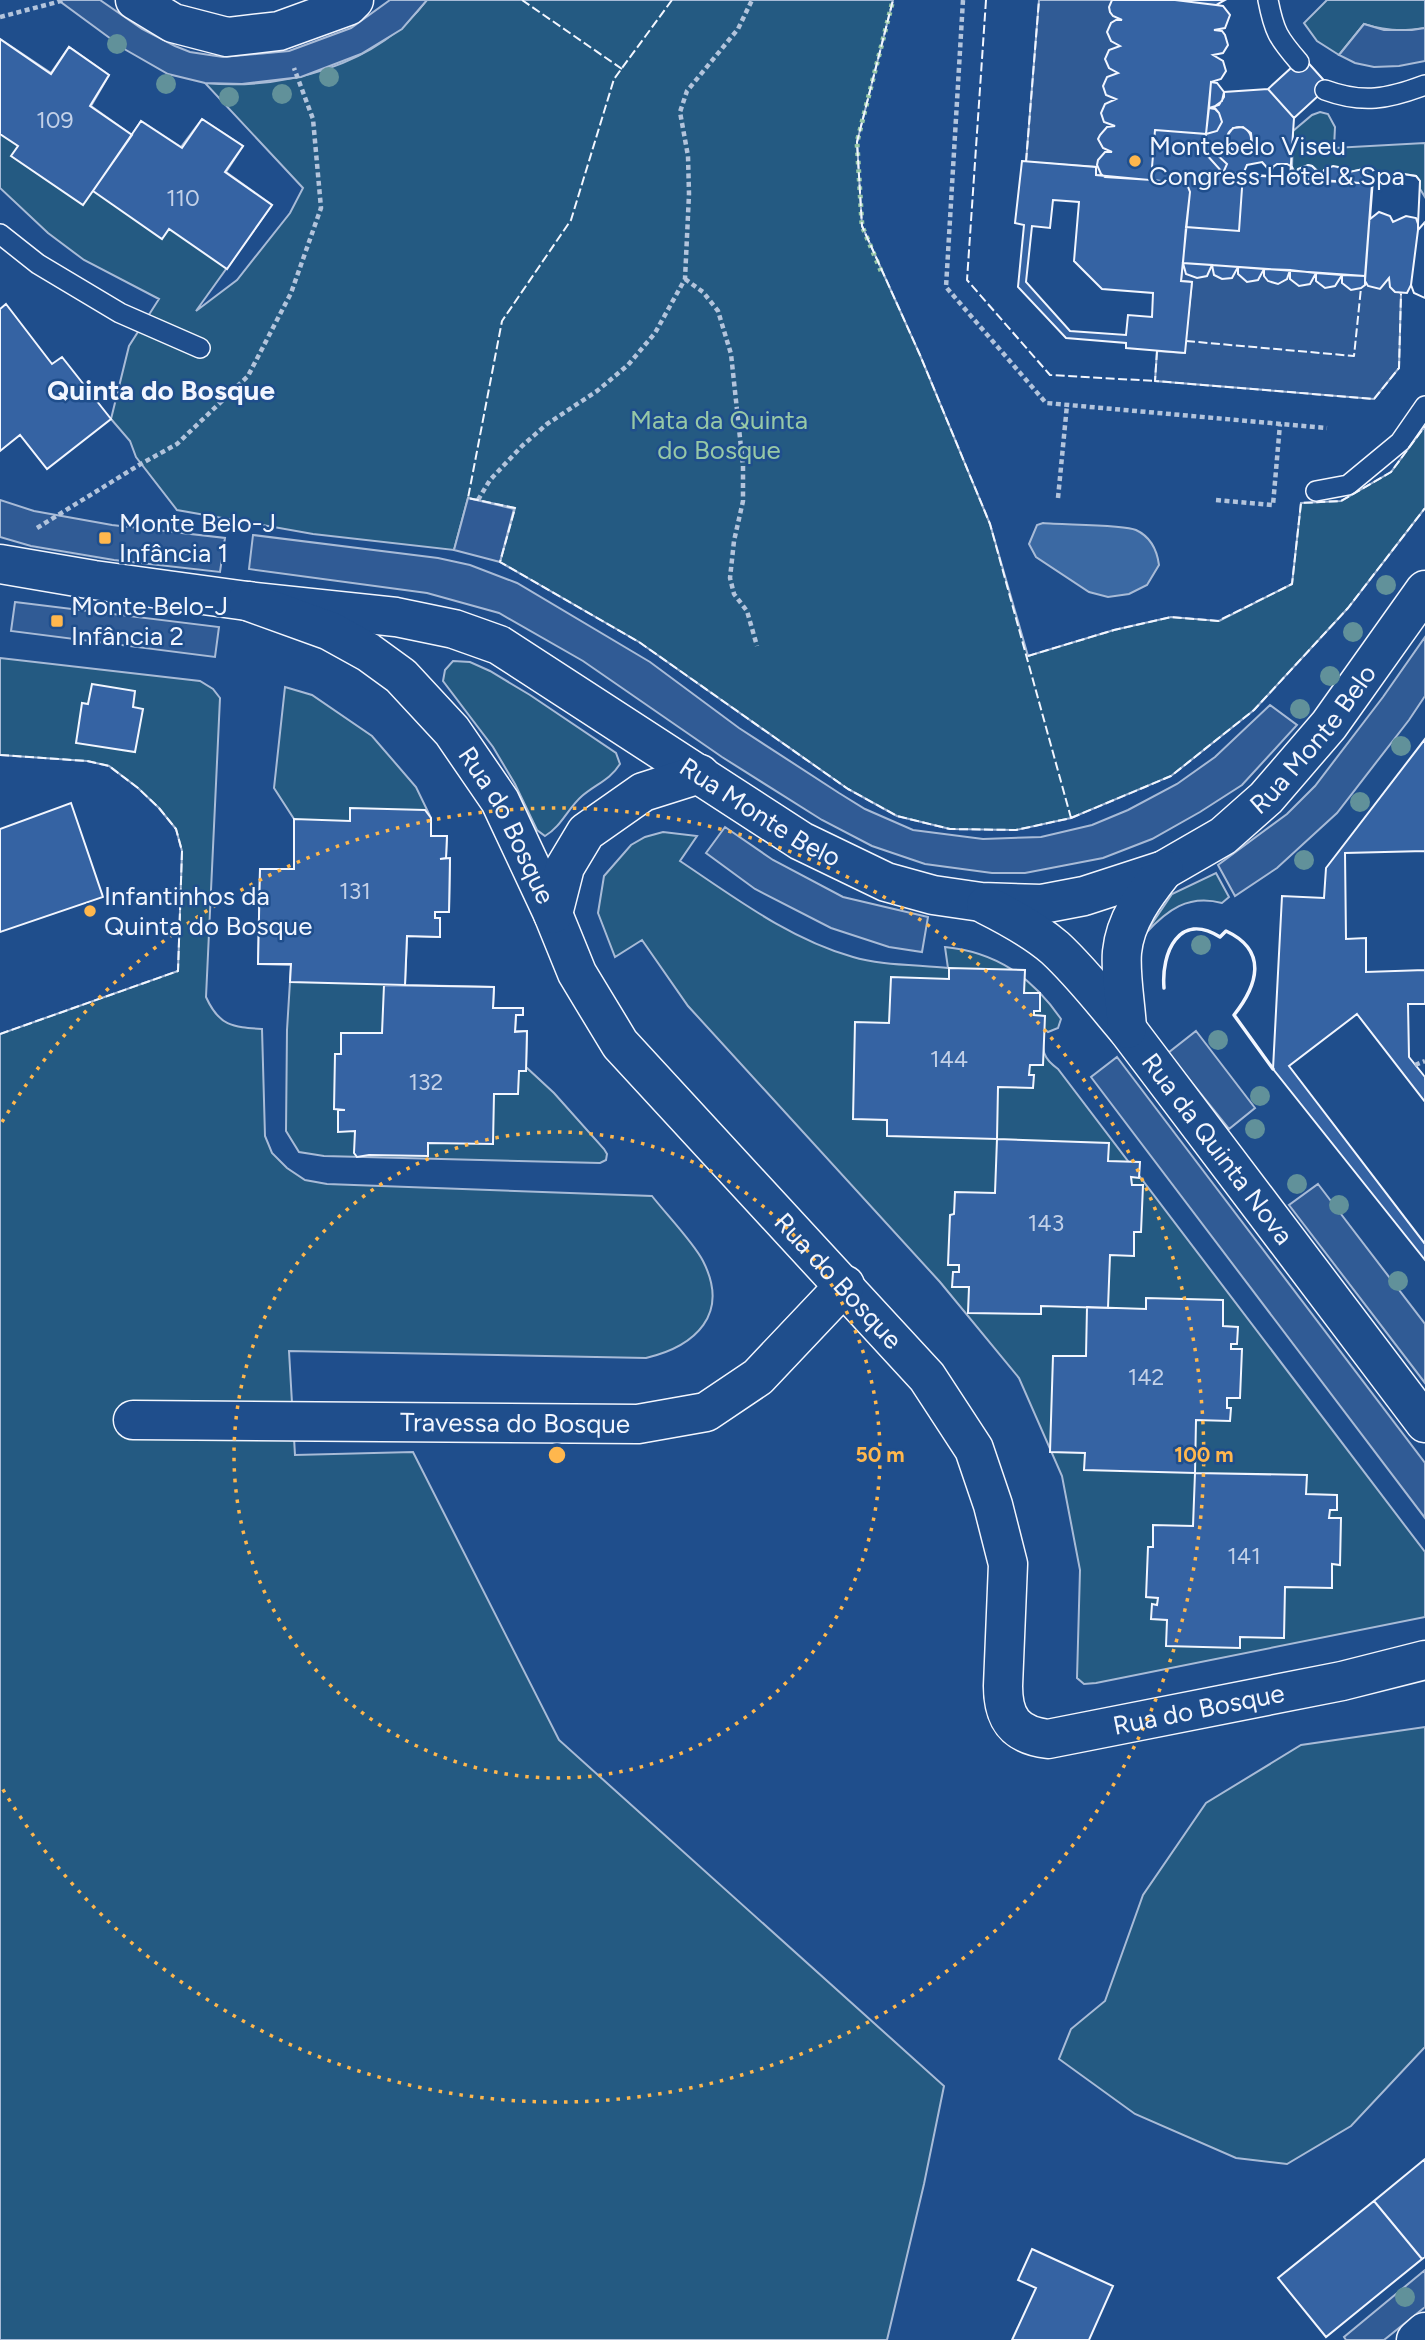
<svg xmlns="http://www.w3.org/2000/svg" width="1425" height="2340" viewBox="0 0 1425 2340" font-family="Figtree,sans-serif">
<rect width="100%" height="100%" fill="#1f4e8c"/>
<!-- green -->
<path fill="#245a82" stroke="#a8bbd7" stroke-width="2" d="M427,0H893L857,142L862,226L920,355L990,524L1028,656L1114,630L1171,617L1219,621L1292,584L1301,503L1341,501L1391,472L1425,426V508L1348,608L1254,710L1171,776L1071,818L1016,830L950,829L897,816L848,789L639,642L500,562L515,508L468,498L454,550L313,534L177,510L136,457L130,441L111,419L129,346L159,299L84,260L48,233L0,188V39L51,73L69,47L109,75L91,106L132,135L141,121L181,147L202,119L243,146L226,172L272,205L196,311L237,280L290,213L303,188L205,83C285,90 377,66 427,0Z
M1327,0H1425V28C1403,32 1385,31 1364,24L1339,55L1317,41L1304,23Z
M1320,112L1328,114L1335,127L1334,148L1425,143V197L1420,189V181L1416,176L1403,174L1397,183L1394,175L1382,172L1373,179L1372,184L1371,177L1363,169L1349,172L1345,182L1346,175C1339,167 1333,165 1324,170L1322,175L1312,166L1308,165L1295,172L1292,167L1293,131L1312,115Z
M0,658L200,681L213,689L220,698L206,997C219,1026 232,1027 262,1029L265,1136L272,1153L287,1168L305,1180L327,1184L652,1196C666,1214 694,1243 703,1261C730,1314 696,1346 646,1358L289,1351L295,1455L413,1452L559,1740L944,2086L924,2184L887,2340H0V1034L178,971L182,851L176,829L159,808L138,788L109,766L87,761L0,755Z
M453,661L470,662L490,671L530,695L616,753L620,764C610,780 596,784 582,796C568,808 561,827 545,836L537,830L515,784L493,747L443,681L445,670Z
M285,687L312,695L372,736L416,787L431,818V836H447L446,858L440,859L450,858L449,912H435V918H440V937L407,936L405,985L494,987L493,1008H523V1015H516L515,1031H527L526,1067L554,1093L604,1149L607,1154L606,1160L600,1163L324,1156L299,1152L286,1131L287,1030L291,965L258,964L260,869H294V819L274,788Z
M663,832L697,836L680,861C734,897 789,939 853,957C878,965 921,965 948,968L945,947C996,952 1032,977 1061,1019L1058,1028L1048,1032L1044,1029C1043,1049 1040,1056 1058,1069L1425,1552V1617L1096,1683L1084,1684L1077,1678L1080,1570L1062,1476L1019,1378L940,1282L688,1006L642,940L615,957L598,913L604,876L631,845L645,837Z
M1216,873L1229,897L1222,903C1188,894 1167,910 1145,934L1172,894Z
M1425,1727V2047L1351,2126L1287,2164L1236,2158L1135,2114L1059,2059L1071,2029L1105,2001L1143,1895L1206,1803L1301,1745Z"/>
<!-- parking -->
<path fill="#305b95" stroke="#a8bbd7" stroke-width="2" d="M58,0H100L142,29L175,46L190,52L223,57L289,51L351,28L390,0H427L402,29L361,54L301,77L242,84L205,83L168,74L126,50Z
M1039,0H1127L1111,177L1096,175V167L1026,162Z
M1364,24L1384,30H1412L1425,28V61L1399,66L1374,67L1355,63L1339,55Z
M1183,263L1389,278L1401,294L1399,368L1374,399L1155,381L1157,351L1184,353L1192,282L1181,281Z
M468,498L514,509L500,562L454,550Z
M0,500L34,511L112,525L225,538L220,572L114,560L31,546L0,537Z
M253,535L438,558L470,565L517,583L650,662L739,728L839,793L865,809L913,830L983,839L1041,837L1092,825L1128,810L1177,784L1215,757L1270,705L1297,725L1242,785L1200,812L1152,839L1103,858L1025,873H992L925,864L872,846L822,820L722,757L583,661L499,613L427,593L249,569Z
M15,602L219,627L215,657L11,631Z
M1425,637V696L1409,720L1337,813L1277,868L1235,896L1218,865L1287,814L1315,786L1383,697Z
M725,827L773,860L843,897L928,917L922,952L889,947L831,928L755,889L706,853Z
M1196,1031L1255,1108L1229,1129L1168,1053Z
M1117,1057L1425,1463V1518L1091,1077Z
M1318,1184L1425,1324V1383L1289,1205Z
M1425,2270V2307L1384,2340H1346L1344,2337Z"/>
<!-- water -->
<path fill="#3b69a3" stroke="#a8bbd7" stroke-width="2" d="M1043,523C1062,525 1123,524 1136,530C1151,537 1157,550 1159,565L1147,585L1129,594L1108,597L1089,592L1036,557L1029,544L1037,525Z"/>
<!-- building -->
<path fill="#3563a3" stroke="#f2f6ff" stroke-width="2" fill-rule="evenodd" d="M1112,0H1175L1216,5L1223,6L1230,15L1225,28L1214,30L1222,31L1225,35L1228,45L1223,53L1213,55L1223,61L1226,71L1221,79L1211,82L1206,134L1155,130L1151,180L1105,177L1101,174L1097,165L1098,160L1105,152H1112L1103,148L1098,139L1100,135L1107,127L1115,126L1104,122L1101,113L1105,104L1116,99L1106,95L1103,86L1107,77L1118,73L1109,68L1105,59L1109,50L1120,46L1111,41L1107,32L1111,23L1116,20H1122L1113,16L1110,12L1109,7Z
M1175,0H1225L1216,5Z
M0,39L51,74L69,47L109,75L90,106L132,135L83,205L11,156L18,146L0,134Z
M1303,57L1329,86L1294,118L1268,89Z
M1211,82L1217,83L1224,92V97L1219,105L1209,108Z
M1268,89L1294,118L1290,178L1223,173L1227,164L1213,151L1205,153L1206,134L1217,131L1222,122L1219,113L1214,107L1222,101L1224,92ZM1243,127L1251,133L1252,143L1245,151L1236,152L1228,146L1227,136L1233,128Z
M1209,108L1215,109L1219,113L1222,122L1217,131L1206,134Z
M202,119L243,146L225,172L272,205L227,269L169,229L162,239L93,191L141,121L182,148Z
M1227 139a12 12 0 1 1 24 0a12 12 0 1 1-24 0Z
M1155,130L1206,134L1205,153L1223,173L1243,174L1239,231L1186,227L1190,192L1188,187L1181,183L1151,180Z
M1213,151L1227,164L1223,173L1205,153Z
M1022,161L1096,167V175L1181,183L1188,187L1190,192L1181,281L1192,282L1185,353L1126,348V343L1066,338L1018,287L1024,225L1015,223Z
M1262,162L1269,170V176L1243,174L1247,165Z
M1277,164H1287L1292,167L1295,178L1269,176L1273,167Z
M1308,165L1312,166L1320,174V181L1295,178L1298,169Z
M1333,166L1338,167L1346,175L1345,182L1320,181L1324,170Z
M1363,169L1371,177L1372,184L1345,182L1349,172Z
M1382,172L1394,175L1397,183L1399,177L1404,174L1416,176L1420,181L1418,224L1416,218L1406,216L1393,222L1390,216L1379,212L1370,219L1373,179Z
M1382,172L1394,175L1397,183L1399,177L1404,174L1416,176L1420,181L1418,224V230L1425,222V298L1414,293L1411,285L1407,293L1395,292L1390,287L1389,278L1380,289L1368,286L1365,281L1372,184L1373,179Z
M1243,174L1372,184L1365,276L1183,263L1186,227L1239,231Z
M1053,200L1079,202L1074,261L1102,289L1153,293L1152,317L1128,315L1126,335L1070,331L1026,282L1032,226L1050,228Z
M1425,222V298L1414,293L1411,285L1418,230Z
M1183,263L1212,265L1207,276L1197,278L1186,274Z
M1212,265L1238,267L1232,278L1222,279L1214,275Z
M1238,267L1264,269L1258,280L1247,282L1238,274Z
M1264,269L1290,270L1287,279L1278,284L1268,281L1264,276Z
M1290,270L1316,273L1310,284L1299,286L1290,279Z
M1316,273L1342,275L1335,286L1325,288L1316,281Z
M1342,275L1365,276V285L1361,288L1351,290L1342,283Z
M6,304L52,364L62,357L111,419L47,469L20,435L0,451V309Z
M92,684L135,691L133,707L143,709L135,752L76,743L82,703L88,704Z
M1425,739V1004H1408L1409,1057L1425,1077V1260L1273,1069L1282,896L1324,898L1326,868Z
M71,803L103,897L0,932V829Z
M350,808L425,810L431,818V836H447L446,858L440,859L450,858L449,912H435V918H440V937L407,936L405,985L290,982L291,964H258L260,869H294V819L350,821Z
M1425,851V970L1366,972V938L1346,939L1345,853Z
M949,968L1025,970L1024,993H1040V1011H1034V1015L1045,1016L1043,1065H1030L1029,1075H1034L1033,1088L998,1087L997,1139L887,1136V1120L853,1119L855,1022L889,1023L891,977L949,979Z
M384,985L494,987L493,1008H523V1015H516L515,1032L527,1031L526,1071H519L518,1094H494L493,1144L428,1143V1156L369,1155L357,1157L354,1153L355,1131L338,1132V1110H345L334,1109L335,1054H341V1033H382Z
M1357,1014L1425,1102V1244L1289,1066Z
M997,1139L1109,1143L1108,1161L1140,1162L1139,1178L1131,1177L1132,1185H1143L1141,1232H1134V1256L1110,1255L1108,1308L1041,1306V1314L968,1313L969,1287H952L953,1272H959V1265H948L950,1215L954,1214L955,1192L995,1193Z
M1146,1298L1223,1300V1326L1238,1327L1237,1344H1231V1349H1242L1240,1398H1227V1408H1231L1230,1421L1196,1420L1195,1473L1084,1470L1085,1453L1050,1452L1053,1356H1086L1087,1307L1146,1309Z
M1195,1473L1307,1475L1306,1494L1337,1495V1510H1330L1329,1518H1341L1340,1565L1332,1564V1588L1285,1587L1284,1638L1240,1637V1648L1166,1646L1167,1620L1151,1619L1152,1604L1157,1605L1158,1598L1146,1597L1148,1547H1153V1525L1193,1526Z
M1425,2159V2257L1422,2259L1374,2201Z
M1374,2201L1422,2259L1326,2337L1278,2278Z
M1032,2249L1113,2286L1089,2340H1012L1036,2288L1018,2280Z"/>
<g fill="none" stroke-linecap="round" stroke-linejoin="round">
<defs>
<path id="lane" d="M1268,0C1274,31 1278,38 1299,62
M1325,90C1363,104 1388,99 1425,85
M0,234L38,264L120,313L200,348
M1316,491L1348,485L1400,442L1425,406"/>
<g id="street">
<path d="M135,0L173,23L227,37L279,31L348,6L354,0"/>
<path id="s1" d="M0,564L94,580L247,601L396,617L454,629L499,645L801,841L886,882L933,895L981,902L1042,904L1084,896L1164,870L1223,836L1266,798L1329,725L1425,590"/>
<path id="s2" d="M247,601L330,631L368,652L401,676L452,731L500,801L553,914L577,973L620,1044L927,1377L974,1449L993,1505L1008,1564L1003,1686C1003,1719 1015,1735 1048,1739L1342,1681L1425,1660"/>
<path id="s3" d="M986,905C1010,917 1034,930 1055,948C1082,973 1104,1002 1127,1029L1425,1423"/>
<path d="M553,914L565,867L586,832L643,792L700,774"/>
<path d="M1127,1029C1126,1006 1120,975 1122,952C1125,920 1145,894 1164,870"/>
<path id="s4" d="M133,1420L638,1424L706,1412L758,1377L845,1285"/>
<path d="M1416,2340L1425,2332"/>
</g>
</defs>
<!-- lane casing -->
<use href="#lane" stroke="#f2f6ff" stroke-width="22"/>
<!-- street casing -->
<use href="#street" stroke="#f2f6ff" stroke-width="41"/>
<!-- path -->
<path stroke="#b3c4dc" stroke-width="4.5" stroke-dasharray="5 3.5" stroke-linecap="butt" d="M963,0L946,287L1046,403L1327,428
M0,17L65,0
M685,279L703,292L718,311L731,354L743,466V501L734,541L730,578L734,594L747,611L757,646
M1058,498L1067,405
M478,500L490,480L522,446L547,424L597,391L628,365L655,333L685,279L689,194L688,156L680,112L687,91L738,29L752,0
M1216,500L1273,505L1280,424
M37,528L139,465L177,444L248,376L291,293L321,208L313,119L294,68
M1415,1065L1425,1061"/>
<!-- lane -->
<use href="#lane" stroke="#1f4e8c" stroke-width="19"/>
<!-- street -->
<use href="#street" stroke="#1f4e8c" stroke-width="38"/>
<!-- hedge -->
<path stroke="#97c8a6" stroke-width="5" stroke-dasharray="3.5 5" stroke-linecap="butt" d="M881,271L862,226L857,142L893,0"/>
<!-- fence -->
<path stroke="#f2f6ff" stroke-width="2" stroke-dasharray="9 3.5" stroke-linecap="butt" d="M522,0L622,69
M672,0L614,79L571,220L502,321L468,498L515,508L500,562L639,642L848,789L897,816L950,829L1016,830L1071,818L990,524L920,355L862,226L857,142L893,0
M986,0L967,280L1050,375L1155,381
M1026,162L1039,0
M1186,341L1354,356L1361,288
M1157,351L1155,381L1374,399L1399,368L1401,294
M1028,656L1114,630L1171,617L1218,621L1292,584L1301,503L1341,501L1391,472L1425,426
M0,755L87,761L109,766L138,788L159,808L176,829L182,851L178,971L0,1034
M1071,818L1171,776L1254,710L1348,608L1425,508"/>
<!-- wall -->
<path stroke="#f2f6ff" stroke-width="3.5" d="M1164,988C1161,953 1179,911 1220,937L1226,931C1269,951 1257,986 1234,1015L1273,1069"/>
</g>
<!-- trees -->
<g fill="#61919a">
<circle cx="117" cy="44" r="10"/>
<circle cx="329" cy="77" r="10"/>
<circle cx="166" cy="84" r="10"/>
<circle cx="282" cy="94" r="10"/>
<circle cx="229" cy="97" r="10"/>
<circle cx="1386" cy="585" r="10"/>
<circle cx="1353" cy="632" r="10"/>
<circle cx="1330" cy="676" r="10"/>
<circle cx="1300" cy="709" r="10"/>
<circle cx="1401" cy="746" r="10"/>
<circle cx="1360" cy="802" r="10"/>
<circle cx="1304" cy="860" r="10"/>
<circle cx="1201" cy="945" r="10"/>
<circle cx="1218" cy="1040" r="10"/>
<circle cx="1260" cy="1096" r="10"/>
<circle cx="1255" cy="1129" r="10"/>
<circle cx="1297" cy="1184" r="10"/>
<circle cx="1339" cy="1205" r="10"/>
<circle cx="1398" cy="1281" r="10"/>
<circle cx="1405" cy="2297" r="10"/>
</g>
<!-- distance rings -->
<g fill="none" stroke="#ffb74d" stroke-width="3.5" stroke-dasharray="3.5 7">
<circle cx="557" cy="1455" r="323"/>
<path d="M2 1122A647 647 0 1 1 2 1788"/>
</g>
<!-- markers -->
<g fill="#ffb74d" stroke="#1f4e8c" stroke-width="2.5">
<circle cx="1135" cy="161" r="7"/>
<rect x="98" y="531" width="14" height="14" rx="3.5"/>
<rect x="50" y="614" width="14" height="14" rx="3.5"/>
<circle cx="90" cy="911" r="7"/>
</g>
<g text-anchor="middle" stroke-width="5" stroke-linejoin="round" paint-order="stroke">
<!-- number labels -->
<g font-size="23" fill="#c3d1e8">
<text x="55" y="128">109</text>
<text x="183" y="206">110</text>
<text x="355" y="899">131</text>
<text x="949" y="1067">144</text>
<text x="426" y="1090">132</text>
<text x="1046" y="1231">143</text>
<text x="1146" y="1385">142</text>
<text x="1244" y="1564">141</text>
</g>
<!-- poi labels -->
<g font-size="26" fill="#f2f6ff" stroke="#1f4e8c" text-anchor="start">
<text x="1149" y="155">Montebelo Viseu<tspan x="1149" dy="30">Congress Hotel &amp; Spa</tspan></text>
<text x="119" y="532">Monte Belo-J<tspan x="119" dy="30">Infância 1</tspan></text>
<text x="71" y="615">Monte Belo-J<tspan x="71" dy="30">Infância 2</tspan></text>
<text x="104" y="905">Infantinhos da<tspan x="104" dy="30">Quinta do Bosque</tspan></text>
</g>
<!-- park labels -->
<g font-size="26" fill="#97c8a6" stroke="#1f4e8c">
<text x="719" y="429">Mata da Quinta<tspan x="719" dy="30">do Bosque</tspan></text>
</g>
<!-- street labels -->
<g font-size="26" fill="#f2f6ff" stroke="#1f4e8c">
<text dy="9" stroke="none"><textPath href="#s1" startOffset="1447">Rua Monte Belo</textPath></text>
<text dy="9" stroke="none"><textPath href="#s1" startOffset="817">Rua Monte Belo</textPath></text>
<text dy="9" stroke="none"><textPath href="#s2" startOffset="357">Rua do Bosque</textPath></text>
<text dy="9" stroke="none"><textPath href="#s3" startOffset="340">Rua da Quinta Nova</textPath></text>
<text dy="9" stroke="none"><textPath href="#s2" startOffset="926">Rua do Bosque</textPath></text>
<text dy="9" stroke="none"><textPath href="#s4" startOffset="382">Travessa do Bosque</textPath></text>
<text dy="9" stroke="none"><textPath href="#s2" startOffset="1617">Rua do Bosque</textPath></text>
</g>
<!-- neighbourhood labels -->
<g font-size="28" font-weight="bold" fill="#f2f6ff" stroke="#1f4e8c">
<text x="161" y="400">Quinta do Bosque</text>
</g>
</g>
<circle cx="557" cy="1455" r="10" fill="#ffb74d" stroke="#1f4e8c" stroke-width="3.5"/>
<g font-size="21" text-anchor="middle" font-weight="bold" fill="#ffb74d" stroke="#1f4e8c" stroke-width="5" stroke-linejoin="round" paint-order="stroke">
<text x="880" y="1462">50 m</text>
<text x="1204" y="1462">100 m</text>
</g>
</svg>
